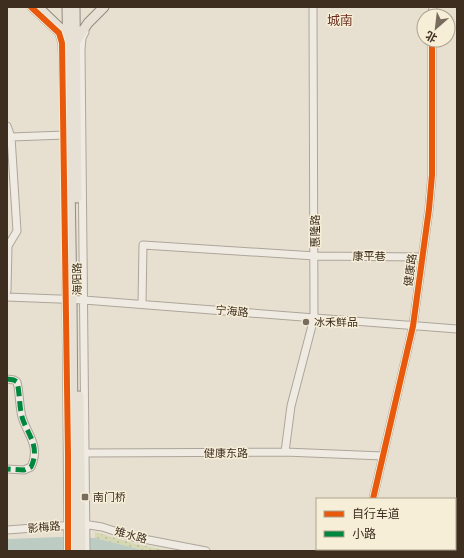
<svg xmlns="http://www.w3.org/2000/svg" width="464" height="558" viewBox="0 0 464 558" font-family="Merriweather,'Noto Sans SC',serif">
<defs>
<pattern id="grass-dots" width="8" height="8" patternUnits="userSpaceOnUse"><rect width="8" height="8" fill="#d6d7b3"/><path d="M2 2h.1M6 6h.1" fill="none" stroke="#b9b99a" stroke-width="1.8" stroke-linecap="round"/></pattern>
</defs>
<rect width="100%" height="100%" fill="#e7e0d1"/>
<!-- grass -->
<path fill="url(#grass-dots)" d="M95,532L136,544L171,551H146L95,538Z"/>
<!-- water -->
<path fill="#bcccc2" d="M60,537L95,538L146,551H7V539Z"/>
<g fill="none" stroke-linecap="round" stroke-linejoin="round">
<defs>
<path id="minor" d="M31,7L59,33L62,43L65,129
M432,16L433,7
M85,32L82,38L81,50L86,551
M7,126L11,137L17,231L8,246L7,291
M11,137L65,135
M65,149L68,551
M7,297L84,300L457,329
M142,304L143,245L315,256L422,257
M7,379L14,380L17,382C20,394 19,405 22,417C27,434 41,446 31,467L24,470L7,469
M285,452L291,406L314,318L313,7
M83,453L285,452L383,456
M373,499L413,326L429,209L432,175V40
M83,524L102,527L133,537L206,551
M7,530L73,525
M361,551L362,549"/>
<path id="major" d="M38,7L62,30L66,40
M67,7L72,300L74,551
M75,7L77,198
M76,41L88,23L104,7
M79,396L81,551"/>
</defs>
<!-- minor casing -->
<use href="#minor" stroke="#ada599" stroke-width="9"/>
<!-- major casing -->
<use href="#major" stroke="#928b80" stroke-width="11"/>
<!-- minor -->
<use href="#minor" stroke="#efebe3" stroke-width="7"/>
<!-- major -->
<use href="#major" stroke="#e6e1d4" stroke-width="9"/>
<!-- quiet -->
<path stroke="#00873e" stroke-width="5" stroke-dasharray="10 5" stroke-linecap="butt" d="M7,379L14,380L17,382C20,394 19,405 22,417C27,434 41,446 31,467L24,470L7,469"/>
<defs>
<path id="cycleway" d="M31,7L59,33L62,43L68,454V551
M373,499L413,326L429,209L432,175V40"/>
</defs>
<!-- cycleway casing -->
<use href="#cycleway" stroke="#f7eed8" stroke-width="8"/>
<!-- cycleway -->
<use href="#cycleway" stroke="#e8590c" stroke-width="6"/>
</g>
<!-- markers -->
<g fill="#786c5e" stroke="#f7eed8" stroke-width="1.5">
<circle cx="306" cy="322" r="4"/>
<rect x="81" y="493" width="8" height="8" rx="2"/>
</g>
<g text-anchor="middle" stroke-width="3" stroke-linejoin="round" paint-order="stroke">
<!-- street labels -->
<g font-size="11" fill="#3d2e20" stroke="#f7eed8">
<text transform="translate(315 231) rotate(-90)" y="4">惠隆路</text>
<text x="369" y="260">康平巷</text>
<text transform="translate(410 270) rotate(-82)" y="4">健康路</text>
<text transform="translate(77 279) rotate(-91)" y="4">海阳路</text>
<text transform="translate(232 311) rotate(5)" y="4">宁海路</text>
<text x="226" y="457">健康东路</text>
<text transform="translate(44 527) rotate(-5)" y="4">影梅路</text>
<text transform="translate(131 535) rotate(15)" y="4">雉水路</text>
</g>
<!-- poi labels -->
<g font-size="11" fill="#3d2e20" stroke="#f7eed8" text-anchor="start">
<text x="314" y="326">冰禾鲜品</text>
<text x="93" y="501">南门桥</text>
</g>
<!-- quarter labels -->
<g font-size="13" fill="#6b2e1e" stroke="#f7eed8">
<text x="340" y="25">城南</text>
</g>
</g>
<!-- border -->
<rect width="464" height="558" fill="none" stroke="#3d2e20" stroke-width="16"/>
<!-- legend -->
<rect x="316" y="498" width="140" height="52" fill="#f7eed8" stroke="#ada18e"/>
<rect x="324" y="511" width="20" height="6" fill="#e8590c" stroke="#ada18e"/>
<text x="352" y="518" font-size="12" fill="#3d2e20">自行车道</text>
<rect x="324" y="531" width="20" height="6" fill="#00873e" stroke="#ada18e"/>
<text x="352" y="538" font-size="12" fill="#3d2e20">小路</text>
<!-- north arrow -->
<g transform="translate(436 28) rotate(208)"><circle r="19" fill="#f7eed8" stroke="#ada18e"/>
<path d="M0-3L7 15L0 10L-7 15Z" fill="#786c5e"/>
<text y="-6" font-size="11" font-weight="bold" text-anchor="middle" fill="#3d2e20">北</text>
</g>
</svg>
